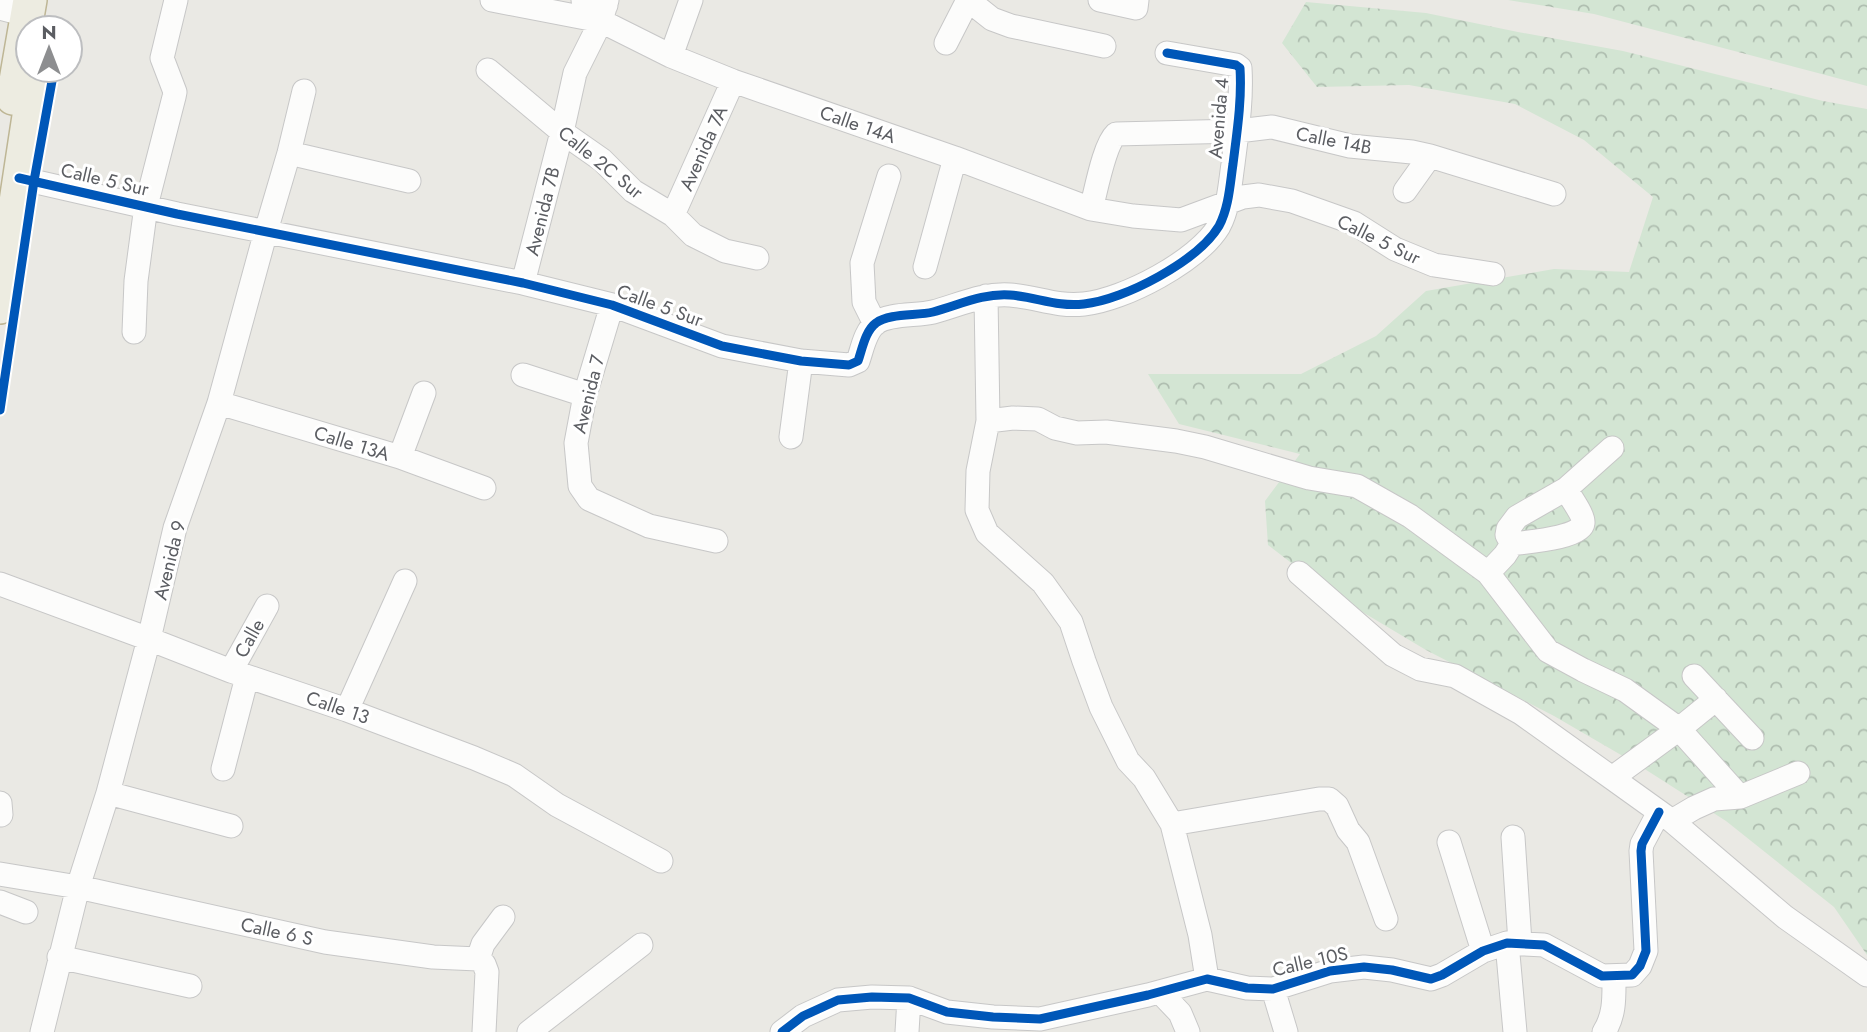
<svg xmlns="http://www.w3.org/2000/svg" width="1867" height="1032" viewBox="0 0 1867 1032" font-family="Jost,sans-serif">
<defs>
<pattern id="forest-crowns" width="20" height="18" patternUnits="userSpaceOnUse" patternTransform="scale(1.75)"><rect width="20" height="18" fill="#d3e5d3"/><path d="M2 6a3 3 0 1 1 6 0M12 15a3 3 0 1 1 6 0" fill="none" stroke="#aebdaf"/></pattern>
</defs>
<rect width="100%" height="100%" fill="#eae9e4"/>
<!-- forest -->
<path fill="url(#forest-crowns)" d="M1508,0H1867V86L1594,14Z
M1306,2L1426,13L1518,32L1623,51L1823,101L1867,109V955L1834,907L1726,821L1640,766L1554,716L1426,650L1329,592L1268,545L1265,501L1300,454L1179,424L1148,374H1301L1376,336L1426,291L1554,269L1629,272L1653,197L1584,140L1515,104L1409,85L1317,87L1282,43Z"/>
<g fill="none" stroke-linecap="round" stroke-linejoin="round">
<defs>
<path id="minor" d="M492,0L601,21L671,56L733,81L955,158L1091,209L1133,216L1181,220L1243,197L1259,195L1292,201L1354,223L1395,249L1434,265L1493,274
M583,0L606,5
M968,0L992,19L1011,26L1104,46
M1100,0L1136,8L1137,0
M0,8L27,15
M946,43L968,0
M671,56L691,0
M488,70L562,132L602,160L633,191L673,215L693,235L725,251L757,258
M289,153L409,181
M19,178L177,214L523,283L612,305L722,346L801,361L849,365L858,361C862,350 865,331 876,323C889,313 917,316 933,312C959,305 983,293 1010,295C1037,297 1056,307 1084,304C1124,300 1198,261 1219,226C1229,207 1230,184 1233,164C1237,132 1242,100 1240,68L1236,65L1167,53
M1405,191L1430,156
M1091,209C1096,191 1104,145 1116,134L1238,131L1272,127L1350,146L1412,152L1430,156L1554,194
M673,215L733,81
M925,267L955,158
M523,283L562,132L575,73L601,21L607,0
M986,296L988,421L978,471L977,510L987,533L1043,583L1071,622L1084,661L1101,707L1128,761L1144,778L1172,824L1200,935L1207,979
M612,305L585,395L576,443L580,486L589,499L649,526L716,541
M875,324L864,302L862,263L889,176
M134,332L136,281L146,206L174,97L175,92L162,58L176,0
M523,375L585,395
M219,403L400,457L484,488
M988,421L1013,418L1038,419L1055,428L1077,433L1106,432L1176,441L1205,447L1309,478L1357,486L1410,516L1488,573L1548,651L1583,670L1625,690L1679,729L1740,797
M791,437L801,361
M400,457L424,393
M1512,544C1525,542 1582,538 1583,523C1584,515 1570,497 1566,489
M1299,573L1393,655L1420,669L1455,676L1521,713L1612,778L1672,821L1785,917L1867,975
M1488,573L1505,555L1512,544L1507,535L1508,529L1517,517L1566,489L1612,448
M0,584L149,639L231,671L347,710L474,758L514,775L557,805L661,861
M231,671L267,606
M1694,676L1752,738
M347,710L405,581
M223,769L247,677
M1612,778L1679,729L1716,699
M108,793L231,826
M0,803L1,815
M1672,821L1694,808L1714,799L1740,797L1798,773
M1172,824L1319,799H1329L1337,806L1348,830L1358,842L1386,919
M1513,837L1520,943
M1449,842L1483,951
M0,874L78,887L325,942L433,957L478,959
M0,902L26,912
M1507,943L1515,1032
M59,957L190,986
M1273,989L1286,1032
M1160,992L1180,1013L1188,1032
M42,1032L78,887L108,793L149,639L175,528L219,403L266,231L289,153L304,91
M484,1032L487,972L484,964L478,959L483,944L503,917
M529,1032L641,945
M782,1032L803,1016L838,1000L872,997L909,998L947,1012L993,1017L1040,1019L1148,995L1207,979L1247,988L1273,989L1330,971L1364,967L1392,970L1431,979L1442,975L1483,951L1507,943L1544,945L1602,976L1632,975L1640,966L1646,951L1641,851L1642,844L1659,812
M907,1032L909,998
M1604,1032C1615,1015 1614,997 1614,977"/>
<path id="highway" d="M13,98L30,0
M0,307L36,70"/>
</defs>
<!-- minor casing -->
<use href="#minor" stroke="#c7c7c7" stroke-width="25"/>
<!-- highway casing -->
<use href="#highway" stroke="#beb695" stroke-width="36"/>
<!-- minor -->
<use href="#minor" stroke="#fcfcfb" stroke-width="23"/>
<!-- highway -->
<use href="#highway" stroke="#edece1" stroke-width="33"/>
<defs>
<path id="cycleway" d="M19,178L177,214L523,283L612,305L722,346L801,361L849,365L858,361C862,350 865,331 876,323C889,313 917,316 933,312C959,305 983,293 1010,295C1037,297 1056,307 1084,304C1124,300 1198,261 1219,226C1229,207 1230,184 1233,164C1237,132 1242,100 1240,68L1236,65L1167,53
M0,410L34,181L54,70
M782,1032L803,1016L838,1000L872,997L909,998L947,1012L993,1017L1040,1019L1148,995L1207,979L1247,988L1273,989L1330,971L1364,967L1392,970L1431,979L1442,975L1483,951L1507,943L1544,945L1602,976L1632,975L1640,966L1646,951L1641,851L1642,844L1659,812"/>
</defs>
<!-- cycleway casing -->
<use href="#cycleway" stroke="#fff" stroke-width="13"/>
<!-- cycleway -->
<use href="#cycleway" stroke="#0057b8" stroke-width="9"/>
</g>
<g text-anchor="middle" stroke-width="6" stroke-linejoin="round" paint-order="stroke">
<!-- street labels -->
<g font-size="19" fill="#5b5d62" stroke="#fff">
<text transform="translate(1218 118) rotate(-85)" y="7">Avenida 4</text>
<text transform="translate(858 124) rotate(19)" y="7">Calle 14A</text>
<text transform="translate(1334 140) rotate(11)" y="7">Calle 14B</text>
<text transform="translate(703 148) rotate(-66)" y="7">Avenida 7A</text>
<text transform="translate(601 162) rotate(39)" y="7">Calle 2C Sur</text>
<text transform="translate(105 179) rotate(13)" y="7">Calle 5 Sur</text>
<text transform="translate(542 211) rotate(-76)" y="7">Avenida 7B</text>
<text transform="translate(1379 239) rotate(26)" y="7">Calle 5 Sur</text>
<text transform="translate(660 305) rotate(20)" y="7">Calle 5 Sur</text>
<text transform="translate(588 394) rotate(-76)" y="7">Avenida 7</text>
<text transform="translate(352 443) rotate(17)" y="7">Calle 13A</text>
<text transform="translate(169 560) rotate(-76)" y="7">Avenida 9</text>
<text transform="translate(249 638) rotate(-61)" y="7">Calle</text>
<text transform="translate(338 707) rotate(19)" y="7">Calle 13</text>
<text transform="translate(277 931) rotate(12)" y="7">Calle 6 S</text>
<text transform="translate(1310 961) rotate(-13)" y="7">Calle 10S</text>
</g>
</g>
<!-- north arrow -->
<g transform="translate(49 49)"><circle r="33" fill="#ffffff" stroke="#bdbec0" stroke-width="2"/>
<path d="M0-5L12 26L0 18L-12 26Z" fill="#8d8e90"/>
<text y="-10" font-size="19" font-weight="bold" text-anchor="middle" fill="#5b5d62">N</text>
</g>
</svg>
